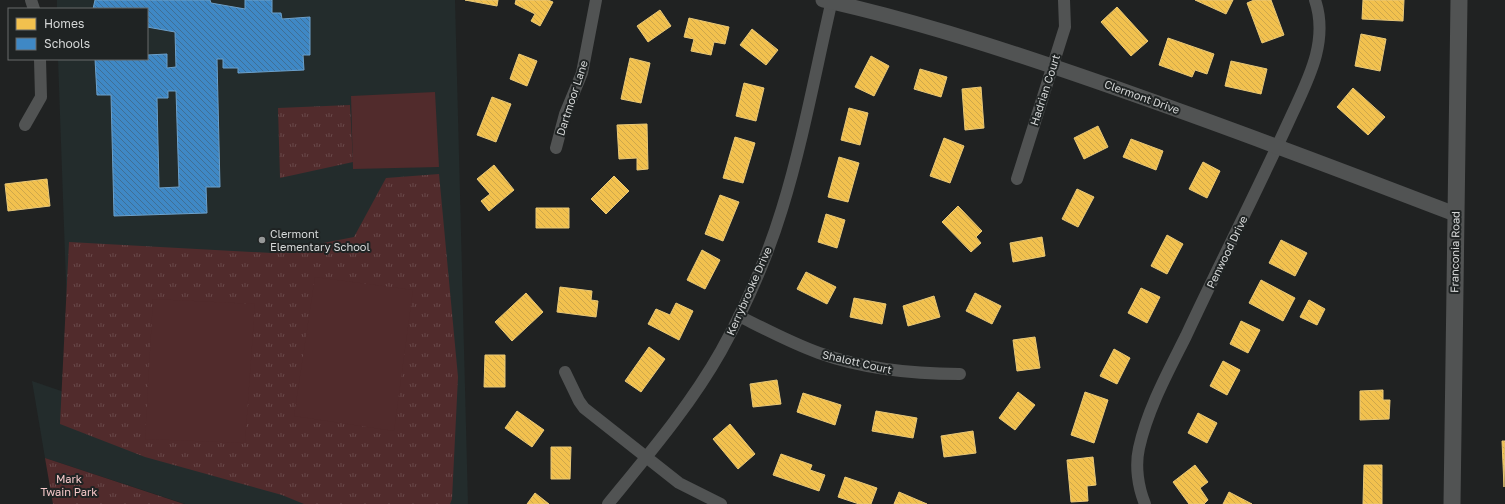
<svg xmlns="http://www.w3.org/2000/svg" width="1505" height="504" viewBox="0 0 1505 504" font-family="'Golos Text',sans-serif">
<defs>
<pattern id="grass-tufts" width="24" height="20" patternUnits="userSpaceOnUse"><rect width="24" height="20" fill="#512b2c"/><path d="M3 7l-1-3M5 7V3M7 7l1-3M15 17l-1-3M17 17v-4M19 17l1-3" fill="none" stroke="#69494a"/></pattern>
<pattern id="homes-back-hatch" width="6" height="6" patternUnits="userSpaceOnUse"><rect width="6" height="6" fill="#f2c14e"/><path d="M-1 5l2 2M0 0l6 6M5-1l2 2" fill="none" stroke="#cea74b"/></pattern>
<pattern id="schools-back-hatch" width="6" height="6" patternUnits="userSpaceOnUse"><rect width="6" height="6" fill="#3f88c5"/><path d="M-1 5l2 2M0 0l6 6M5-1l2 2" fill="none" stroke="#3f6f96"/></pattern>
</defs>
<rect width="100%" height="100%" fill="#202222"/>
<!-- built -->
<path fill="#232c2c" d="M57,0H455L468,504H185L45,458L32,381L70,394L58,59H147V9H57Z"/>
<!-- grass -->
<path fill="url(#grass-tufts)" d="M350,105L353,162L280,178L278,108Z
M439,174L458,377L452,499L450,504H304L282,495L145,457L60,424L69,242L272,253L354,237L386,178Z
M45,458L184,504H53Z"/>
<!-- pitch -->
<path fill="#512b2c" d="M435,92L439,167L353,169L351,96Z
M315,277L413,290L394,431L294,416Z
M153,299L255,304L245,443L145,439Z"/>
<!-- homes -->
<path fill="url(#homes-back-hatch)" stroke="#e9c877" d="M465,0H498L497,6Z
M516,0H548L553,2L540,26L531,21L535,14L515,4Z
M1195,0H1233L1226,14Z
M1254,0H1271L1284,35L1262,43L1247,3Z
M1363,0H1404L1403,21L1362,19Z
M1117,7L1148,41L1131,56L1101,22Z
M660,10L671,26L648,42L637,26Z
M689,18L729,27L725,44L714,42L711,55L691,51L694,39L684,37Z
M752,29L778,50L766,65L740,45Z
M1361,34L1386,39L1380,71L1355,66Z
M1168,38L1214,54L1207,74L1195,70L1192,77L1159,65Z
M519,54L537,61L527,86L510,79Z
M871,56L889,66L874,96L855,87Z
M630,58L650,63L641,103L621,99Z
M1231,61L1267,69L1261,94L1225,86Z
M920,69L947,77L941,97L914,89Z
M744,83L764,88L756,121L736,116Z
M981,87L984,128L965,130L962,89Z
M1353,88L1385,117L1368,135L1337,107Z
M492,97L511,104L496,142L477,135Z
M849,108L868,113L860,145L841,140Z
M647,124L648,169L637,170V158L619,159L617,125Z
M1098,126L1108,147L1084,159L1074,138Z
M735,137L755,143L743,183L723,178Z
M944,138L964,146L950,183L930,176Z
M1131,139L1163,151L1156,170L1123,157Z
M839,157L859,163L848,202L828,197Z
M1203,162L1220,171L1207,198L1189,189Z
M494,165L514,190L489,211L481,201L490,194L477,179Z
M614,176L629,191L606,214L591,199Z
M47,179L50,206L8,211L5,184Z
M1077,189L1094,197L1078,227L1062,219Z
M720,195L739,202L723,241L705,234Z
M958,206L982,231L976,237L981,243L971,252L942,222Z
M536,208H569V228H536Z
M826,214L845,220L837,248L818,242Z
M1167,235L1183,244L1167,274L1151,266Z
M1042,237L1045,256L1013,262L1010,243Z
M1281,240L1307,253L1295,276L1269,263Z
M702,250L720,260L705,289L687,280Z
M806,272L836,287L827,304L797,289Z
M1261,280L1295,298L1283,321L1249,303Z
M560,287L592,291L591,300L598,301L596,317L557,312Z
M1141,288L1160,297L1147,323L1128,313Z
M526,293L543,312L512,341L495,322Z
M975,293L1001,306L992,324L966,311Z
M934,296L940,317L908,326L903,306Z
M854,298L886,304L882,324L850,317Z
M1309,300L1325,309L1317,325L1300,317Z
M676,303L693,311L679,340L648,324L656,309L670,315Z
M1241,321L1260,330L1248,353L1230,344Z
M1035,337L1040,368L1017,371L1013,340Z
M649,347L665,359L641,392L625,381Z
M1114,349L1130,358L1117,384L1100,376Z
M485,355H505V387H484Z
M1223,361L1240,370L1227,395L1210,386Z
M777,380L781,404L753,407L750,384Z
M1383,390V400H1390L1389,419L1360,420V391Z
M1018,392L1035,405L1015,430L999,418Z
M1085,392L1108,400L1094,443L1071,435Z
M803,393L841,405L835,425L797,412Z
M517,411L544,430L532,447L505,428Z
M876,411L917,418L913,438L872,431Z
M1198,413L1217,423L1207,443L1188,433Z
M730,424L755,454L738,469L713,439Z
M973,431L976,453L944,457L941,436Z
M1502,441H1505L1504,487Z
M551,447H571L570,479H551Z
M781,454L812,465L810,470L825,475L819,491L773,475Z
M1093,457L1096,485L1087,486L1088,501L1071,502L1067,460Z
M1195,465L1208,482L1200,488L1208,500L1204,504H1189L1173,482Z
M1364,465H1382V504H1363Z
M845,477L877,488L871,504H859L838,497Z
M899,492L927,504H894Z
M1229,492L1252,504H1223Z
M535,493L549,504H527Z"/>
<!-- schools -->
<path fill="url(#schools-back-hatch)" stroke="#6ca0ca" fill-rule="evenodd" d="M95,0H210L211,3L245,9V0H272V13H281L282,19L310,17V55H303L304,70L238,73V68H223V59H217L220,187H206L207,213L114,216L111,95H97L95,59H147V55L167,54V68L176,67L175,32L147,27V9H93ZM168,91H176L179,187L159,188L157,98H168Z"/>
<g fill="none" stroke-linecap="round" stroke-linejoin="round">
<!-- minor -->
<path stroke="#515353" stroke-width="12" d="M31,0L34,9
M25,125L41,97L40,59
M556,148L565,114L582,73L596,0
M1017,179L1065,27L1064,0
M739,316C765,329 791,343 819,353C864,369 912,374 960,374
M565,372L579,401L584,408L679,483L721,504
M608,504C648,455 690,406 721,351C746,306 767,258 782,209C803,141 816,69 832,0
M1145,504C1138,487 1135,466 1139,448C1148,408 1168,372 1186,336C1219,265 1255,195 1288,123C1305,85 1330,44 1315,0"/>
<!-- tertiary -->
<path stroke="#515353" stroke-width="15" d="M823,0C931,24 1036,60 1141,97C1246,134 1351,174 1455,214"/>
<!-- secondary -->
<path stroke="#515353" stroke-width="17" d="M1452,504L1459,0"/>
</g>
<!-- markers -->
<circle fill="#969898" stroke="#1f2323" stroke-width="1.5" cx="262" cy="240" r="4"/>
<g text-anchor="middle" stroke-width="4" stroke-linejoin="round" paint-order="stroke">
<!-- street labels -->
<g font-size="11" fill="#d5d7d7" stroke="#1f2323">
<text transform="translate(1045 90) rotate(-72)" y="4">Hadrian Court</text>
<text transform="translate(1142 97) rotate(20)" y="4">Clermont Drive</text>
<text transform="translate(572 98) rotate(-72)" y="4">Dartmoor Lane</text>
<text transform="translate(1227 252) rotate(-64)" y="4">Penwood Drive</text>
<text transform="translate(1455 252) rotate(-89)" y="4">Franconia Road</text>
<text transform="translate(749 291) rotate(-66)" y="4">Kerrybrooke Drive</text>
<text transform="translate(857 362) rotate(13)" y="4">Shalott Court</text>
</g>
<!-- poi labels -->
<g font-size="11" fill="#d5d7d7" stroke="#1f2323" text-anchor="start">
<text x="270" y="238">Clermont<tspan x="270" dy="13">Elementary School</tspan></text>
</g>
<!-- park labels -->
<g font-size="11" fill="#f5c8c9" stroke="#1f2323">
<text x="69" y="483">Mark<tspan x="69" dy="13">Twain Park</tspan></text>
</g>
</g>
<!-- legend -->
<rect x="8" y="8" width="140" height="52" fill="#1f2323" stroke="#686b6b"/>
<rect x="16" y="18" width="20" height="12" fill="#f2c14e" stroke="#686b6b"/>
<text x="44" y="28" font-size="12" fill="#d5d7d7">Homes</text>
<rect x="16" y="38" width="20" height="12" fill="#3f88c5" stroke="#686b6b"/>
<text x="44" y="48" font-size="12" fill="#d5d7d7">Schools</text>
</svg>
